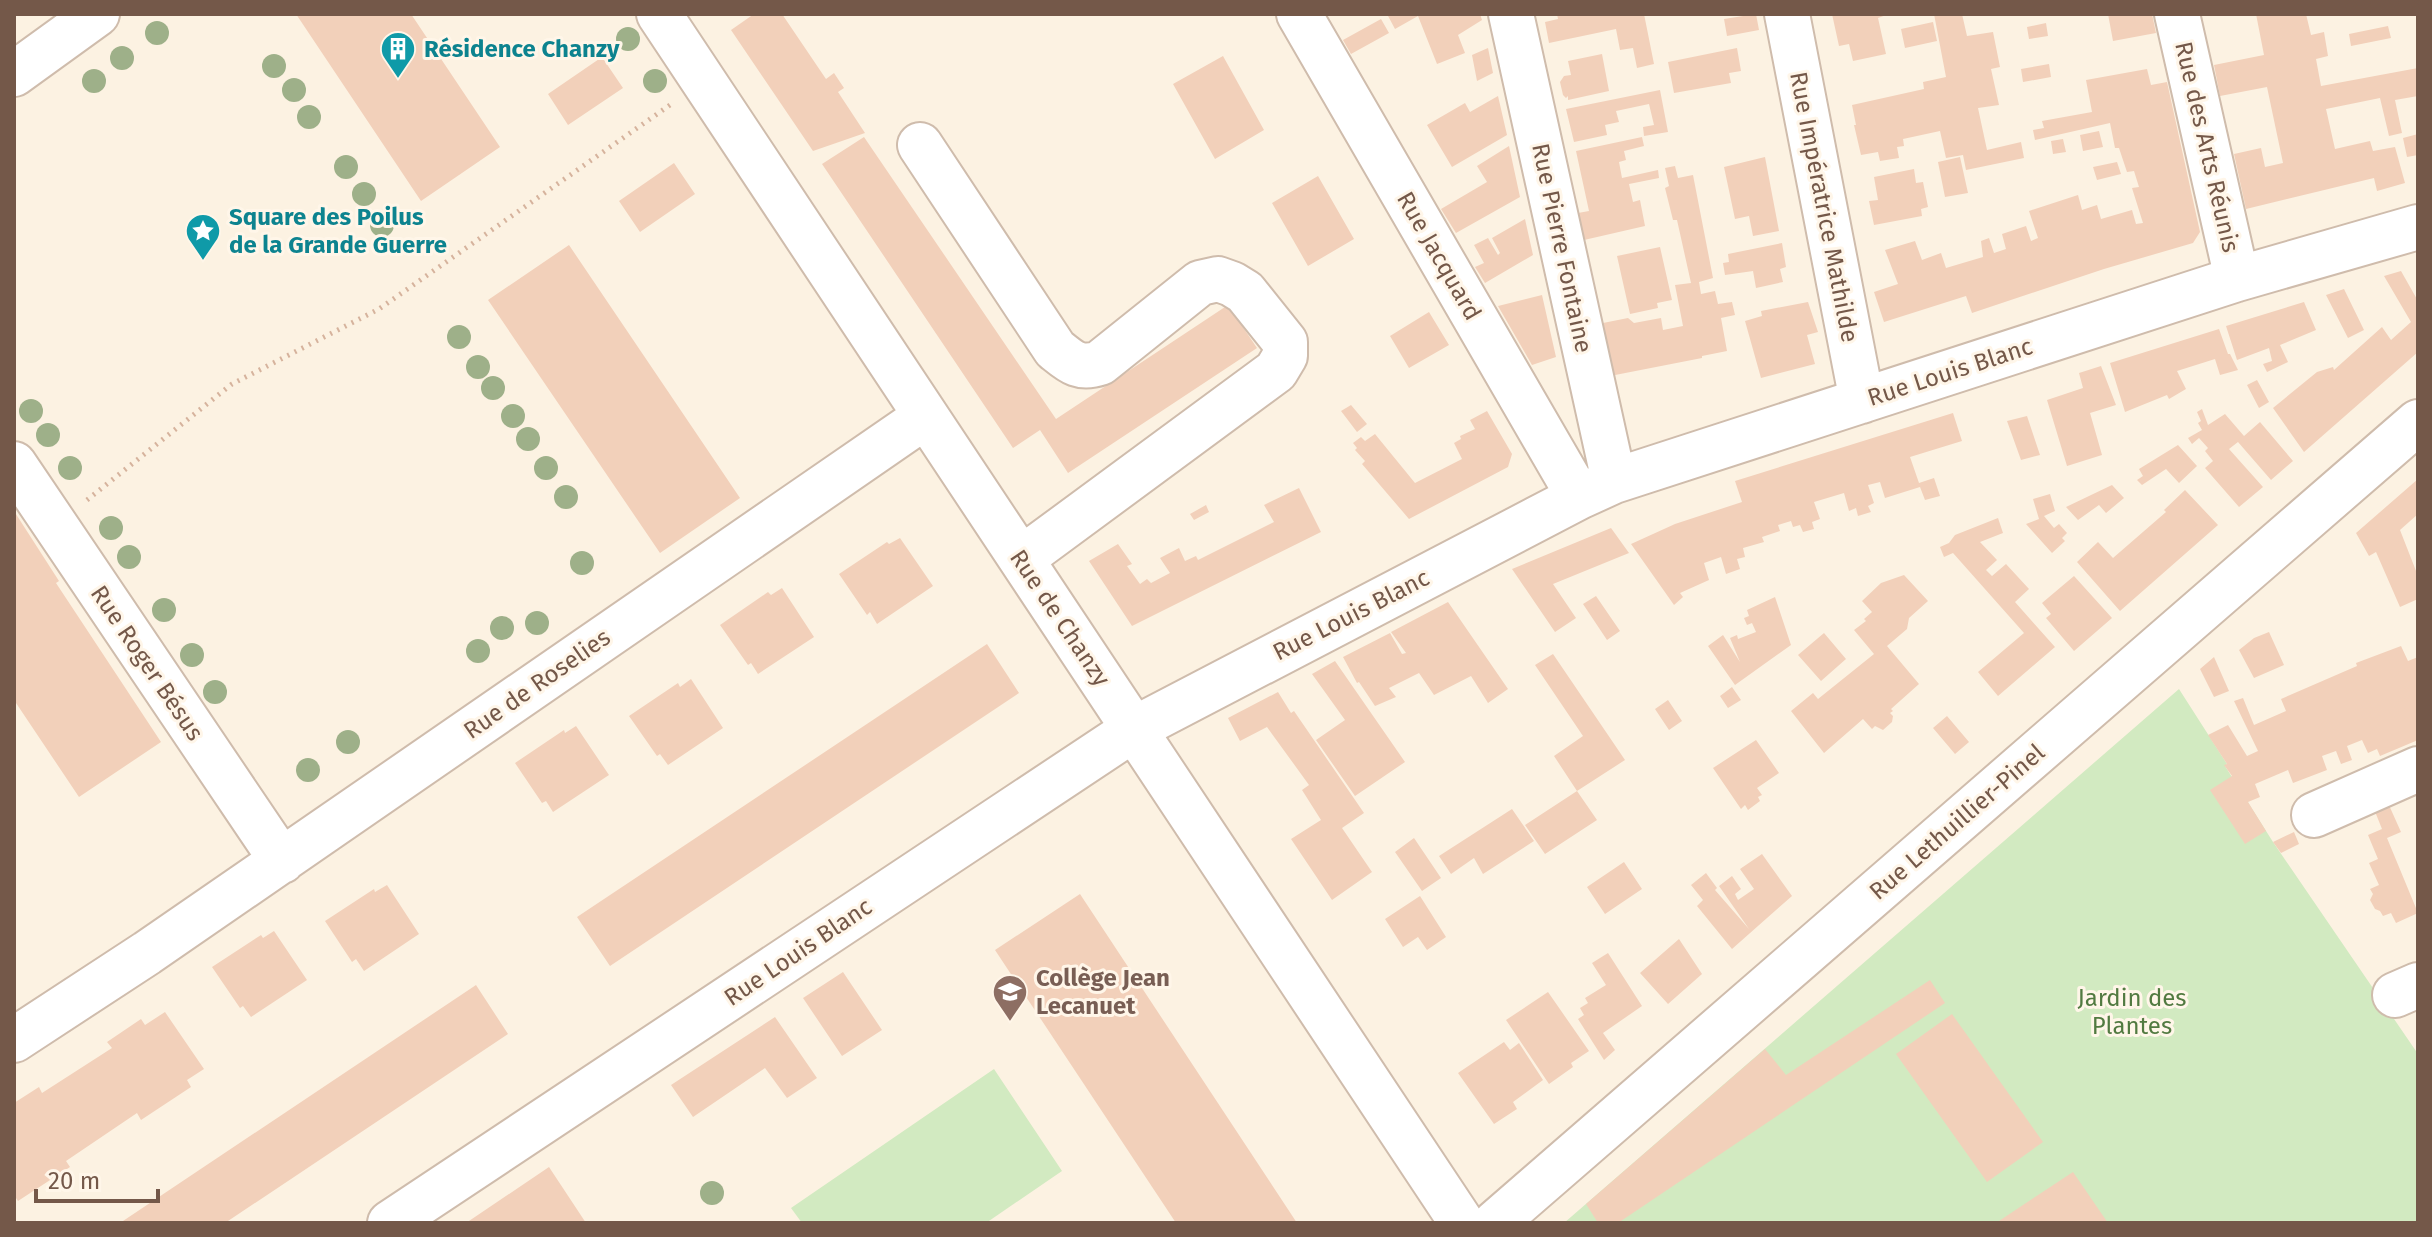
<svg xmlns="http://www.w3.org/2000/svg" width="2432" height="1237" viewBox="0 0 2432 1237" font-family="'Fira Sans',sans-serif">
<rect width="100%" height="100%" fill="#fcf2e2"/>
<!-- green -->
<path fill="#d2eac1" d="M2179,689L2227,764L2225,766L2273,842L2418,1054V1223H1564Z
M994,1069L1062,1171L986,1223H802L791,1208Z"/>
<!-- building -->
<path fill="#f2d0ba" d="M296,14H411L500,147L421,201Z
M754,14H782L826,79L834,73L844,88L838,92L865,133L813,151L731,30Z
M1387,14H1480L1482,20L1458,35L1465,53L1437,64L1418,16L1395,29Z
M1557,14H1644L1654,64L1637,68L1633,48L1620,50L1616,29L1549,43L1545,22L1558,19Z
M1756,14L1759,30L1727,36L1724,19Z
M1832,14H1889L1878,18L1886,54L1853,61L1849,44L1839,46Z
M1934,14H1962L1967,36L1993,32L2000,67L1991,69L1999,105L1978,108L1987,150L2021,142L2024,158L1966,170L1963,155L1946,158L1940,131L1903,139L1904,146L1897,147L1899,158L1880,161L1878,152L1861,155L1854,125H1856L1852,105L1924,89L1923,82L1946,77Z
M2108,14H2152L2156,33L2113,41Z
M2256,14H2306L2311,35L2324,32L2328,56L2316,59L2321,86L2418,68V96L2395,100L2402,133L2389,136L2380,98L2326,109L2335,149L2370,141L2373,151L2395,147L2405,183L2377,191L2374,178L2246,209L2234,154L2261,148L2265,167L2283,163L2267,87L2220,96L2214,65L2264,55Z
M1381,19L1389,33L1351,54L1343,40Z
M1933,22L1937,41L1905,48L1901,29Z
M2046,23L2048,36L2029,39L2027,27Z
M2388,26L2391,38L2351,46L2349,34Z
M1488,48L1493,73L1477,81L1472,55Z
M1737,48L1741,71L1729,73L1731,83L1674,93L1668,62Z
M1602,54L1609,91L1568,100V96L1566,98L1563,95L1560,82L1564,76L1571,75L1568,61Z
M1223,56L1264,130L1215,159L1173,84Z
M602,57L623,88L568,125L548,94Z
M2049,64L2051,77L2023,82L2021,69Z
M2147,69L2151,85L2167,82L2200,232L2193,243L2104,269L1972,313L1966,296L1884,322L1874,292L1898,284L1885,250L1915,241L1922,260L1941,253L1946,268L1983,257L1981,241L1989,238L1994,253L2006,249L2002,234L2026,226L2031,241L2038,238L2029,211L2078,195L2082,210L2097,205L2101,219L2132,210L2136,224L2143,223L2132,188L2139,187L2134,171L2127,172L2119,148H2115L2110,123L2035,140L2033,130L2044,128L2042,121L2092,112L2086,80Z
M1660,90L1668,132L1644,136L1643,127L1654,125L1649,104L1616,111L1619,122L1605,125L1607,135L1574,142L1566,109Z
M1498,96L1507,135L1452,167L1427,125L1465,103L1470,112Z
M2099,131L2103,147L2083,151L2080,135Z
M2418,134V155L2407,157L2403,138Z
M864,137L1056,419L1228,305L1257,348L1068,473L1040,430L1013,448L822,164Z
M1642,137L1644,146L1624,151L1626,160L1619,162L1622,178L1658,170L1659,178L1629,184L1633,202L1640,200L1645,226L1584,240L1578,213L1589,211L1576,151Z
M2063,139L2066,152L2053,154L2051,141Z
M1509,146L1520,197L1456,233L1441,209L1487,182L1477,166Z
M1765,157L1779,231L1753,236L1749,216L1735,219L1724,167Z
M1960,157L1968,193L1945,197L1938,162Z
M2117,162L2121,174L2097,180L2093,167Z
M674,163L695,194L640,232L619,201Z
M1675,166L1678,178L1693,175L1713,278L1699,282L1701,294L1715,291L1718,304L1732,302L1735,315L1721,318L1727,351L1702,356V358L1610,376L1598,324L1628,318L1634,323L1661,318L1663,330L1683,326L1675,285L1691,283L1677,220H1673L1665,188L1669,186L1665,168Z
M1914,169L1916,183L1923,182L1928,207L1921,209L1922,216L1874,225L1869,201L1878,200L1874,177Z
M1318,176L1354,239L1308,266L1272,203Z
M1525,219L1533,255L1485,283L1475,267L1484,263L1474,245L1488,238L1498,255L1500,253L1492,238Z
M1782,243L1786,267L1780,269L1783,282L1756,288L1753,271L1725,275L1723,263L1729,262L1728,254Z
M569,245L740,498L660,553L488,300Z
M1660,247L1672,300L1657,303L1658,308L1630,314L1617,256Z
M2401,271L2418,301V352L2304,452L2273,408L2317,372L2333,367L2334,370L2382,327L2391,340L2411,322L2384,276Z
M2344,289L2364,330L2348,338L2326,295Z
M1542,295L1556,357L1532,365L1498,306Z
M1808,302L1818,332L1807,335L1815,364L1761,378L1745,321L1762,316L1761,311Z
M2304,302L2316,330L2280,345L2288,362L2267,372L2263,364L2272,361L2269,348L2237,360L2226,326Z
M1429,312L1449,345L1409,368L1390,336Z
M2219,329L2228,354H2230L2238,370L2220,375L2215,359L2177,371L2186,389L2169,399L2167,395L2125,412L2110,363Z
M2101,366L2116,405L2090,413L2102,455L2067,466L2047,400L2083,388L2079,373Z
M2257,380L2269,402L2259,408L2247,385Z
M1351,405L1367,424L1357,432L1341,411Z
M2202,409L2208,425L2225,414L2244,436L2260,422L2293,461L2271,480L2238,442L2229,449L2263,487L2239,507L2205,468L2213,461L2205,451L2208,448L2199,438L2192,444L2188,438L2202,430L2198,423L2201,421L2197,412Z
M1487,411L1512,454L1508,467L1409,519L1362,464L1365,461L1355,450L1357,448L1353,443L1361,437L1365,441L1375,434L1415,483L1462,459L1454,443L1461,439L1460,436L1475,429L1470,420Z
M1953,413L1962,441L1910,457L1919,483L1934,478L1940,496L1925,500L1920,487L1885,498L1880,482L1868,485L1874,503L1868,506L1871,512L1858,516L1856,508L1849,511L1844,493L1814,502L1820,519L1812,522L1814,529L1803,532L1800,525L1793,527L1791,521L1778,525L1780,531L1762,537L1764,542L1743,548L1745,557L1737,559L1740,569L1726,574L1721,557L1704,563L1709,580L1680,593L1683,597L1674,605L1631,544L1675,524L1742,502L1735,481Z
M2027,416L2040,455L2021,460L2007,421Z
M2178,445L2197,466L2179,483L2166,469L2142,485L2137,480L2143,476L2139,469Z
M2418,479V514L2400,530L2418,576V599L2400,607L2376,552L2369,556L2356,533Z
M2112,485L2124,498L2106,513L2099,505L2078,520L2066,507Z
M1299,488L1321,532L1132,626L1089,561L1118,544L1132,564L1127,566L1140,584L1147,579L1151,583L1170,573L1160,558L1179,548L1185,561L1196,556L1198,560L1274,522L1264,505Z
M2185,490L2218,525L2120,611L2077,562L2098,542L2113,558L2166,512L2164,510Z
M2050,494L2055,511L2044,516L2054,528L2059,524L2067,533L2062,538L2065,541L2052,553L2026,524L2039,519L2033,499Z
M1206,505L1209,512L1194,520L1190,514Z
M14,511L59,581L56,583L161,742L79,797L14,700Z
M1998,518L2003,533L1980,542L1997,560L1986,570L1992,576L2006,564L2029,589L2015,602L2055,647L1998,696L1978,672L2024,633L1953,553L1944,557L1940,547L1949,543L1955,535Z
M1611,528L1629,553L1553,584L1576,618L1555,632L1512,569Z
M900,538L933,586L877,624L870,612L867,615L839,574L887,542L889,544Z
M1904,575L1928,601L1909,618L1907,629L1887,646L1919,684L1891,709L1893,711L1890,713L1893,716L1892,722L1883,730L1875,726L1872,729L1863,719L1824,753L1791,711L1813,693L1818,699L1874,654L1854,630L1866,621L1864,619L1872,612L1862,601L1881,583Z
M2074,576L2112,618L2074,651L2046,618L2051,614L2042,603Z
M782,588L814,637L758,674L751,663L748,665L720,625L768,592L771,595Z
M1596,596L1620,631L1607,640L1583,604Z
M1775,597L1791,645L1735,685L1708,646L1723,635L1740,662L1730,638L1737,635L1738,639L1756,632L1752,623L1747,625L1744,618L1749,616L1747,610Z
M1448,602L1508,689L1488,703L1471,676L1434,695L1419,673L1389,688L1396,697L1375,706L1359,682L1357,683L1343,657L1390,633L1402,654L1406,653L1391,632Z
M2269,632L2284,665L2254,678L2239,650L2254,638Z
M1824,633L1846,659L1821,681L1798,655Z
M987,644L1019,693L610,966L577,917Z
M2401,646L2408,661L2418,657V740L2380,756L2377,749L2368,753L2362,740L2347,746L2352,760L2341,764L2336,751L2322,756L2327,770L2293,783L2288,770L2255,784L2260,797L2248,802L2266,831L2245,844L2210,790L2232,776L2224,765L2227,764L2208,735L2228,725L2247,756L2258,751L2234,701L2243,698L2254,725L2286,711L2281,699L2357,666L2356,663Z
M1553,654L1625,760L1577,791L1597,820L1545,854L1525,825L1577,791L1554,756L1583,736L1535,665Z
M2214,657L2229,691L2214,697L2200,669Z
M1335,661L1405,762L1355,796L1316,740L1345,720L1312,674Z
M691,679L723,728L668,765L660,754L657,756L629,716L678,683L680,687Z
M1732,687L1741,700L1728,708L1720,696Z
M1278,692L1291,713L1294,711L1364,813L1342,828L1372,872L1332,900L1291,839L1321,820L1302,790L1309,785L1267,727L1240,741L1228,718Z
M1668,700L1682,721L1669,730L1655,709Z
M1947,716L1969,742L1955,754L1933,728Z
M576,726L609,775L553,812L546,801L542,803L515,763L564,730L565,733Z
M1756,740L1779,773L1757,788L1762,795L1758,797L1760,801L1748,810L1745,805L1741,809L1713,768Z
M2388,803L2401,832L2387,838L2418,913L2396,923L2391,913L2383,916L2380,911L2375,909L2370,900L2373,894L2370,889L2379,885L2369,863L2378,859L2368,835L2382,829L2374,809Z
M1512,809L1534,841L1483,874L1474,858L1451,874L1439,856Z
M2294,832L2299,844L2281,853L2273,842Z
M1414,838L1441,878L1422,891L1395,852Z
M1762,854L1792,896L1732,949L1697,906L1703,900L1691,885L1706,873L1717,888L1715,890L1749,929L1719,886L1732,876L1741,889L1735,894L1738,900L1754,889L1740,869Z
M1624,862L1642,889L1605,914L1587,887Z
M387,885L419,934L364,971L356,959L352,962L325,921L374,889L375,892Z
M1080,894L1297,1223H1176L995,950Z
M1420,896L1446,937L1427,950L1418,937L1403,947L1385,919Z
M274,931L307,980L251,1017L243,1006L240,1008L212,967L261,935L263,938Z
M1679,939L1702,974L1668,1004L1640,973Z
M1608,953L1642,1006L1603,1033L1615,1050L1604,1060L1578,1019L1584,1015L1580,1008L1588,1003L1585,998L1606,985L1592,963Z
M843,972L882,1030L842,1056L803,998Z
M1930,980L1945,1003L1618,1223H1598L1586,1204L1765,1049L1786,1075Z
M476,985L508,1034L225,1223H120Z
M1548,992L1589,1051L1571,1063L1573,1067L1549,1084L1506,1020Z
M165,1012L204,1069L187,1080L191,1087L141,1120L137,1113L66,1161L70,1167L18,1201L14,1195V1103L39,1087L42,1093L112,1048L107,1042L141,1019L145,1025Z
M1952,1014L2043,1142L1987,1182L1896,1054Z
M775,1017L817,1078L787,1098L765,1068L693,1117L671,1085Z
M1504,1042L1510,1050L1519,1043L1543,1080L1513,1102L1517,1109L1494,1124L1458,1073Z
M549,1167L586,1223H466Z
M2073,1172L2108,1223H1996L2026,1203Z"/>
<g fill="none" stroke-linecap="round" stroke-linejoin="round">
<defs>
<path id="minor" d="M659,14L1462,1223
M1299,14L1579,497
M1511,14L1614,481
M1787,14L1862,401
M2177,14L2237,279
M14,74L97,14
M920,145L1055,349C1071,362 1079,370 1100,363L1200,283L1218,279L1232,284L1245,292L1285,342V356L1276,371L1021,559
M14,464L282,861
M2314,815L2418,769
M2395,995L2418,985
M14,1040L147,953L926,416
M390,1223L1134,729L1579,497L1614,481L2237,279L2418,227
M1495,1223L2418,422"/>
</defs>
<!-- minor casing -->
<use href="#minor" stroke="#cfbcac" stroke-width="48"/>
<!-- path -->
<path stroke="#d6b39d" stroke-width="5" stroke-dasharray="2 6" stroke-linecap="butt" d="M87,500L232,384L379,309L670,105"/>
<!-- minor -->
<use href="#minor" stroke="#fff" stroke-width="44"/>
</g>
<!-- trees -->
<g fill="#9eb089">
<circle cx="157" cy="33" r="12"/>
<circle cx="628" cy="39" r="12"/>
<circle cx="122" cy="58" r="12"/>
<circle cx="274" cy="66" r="12"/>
<circle cx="94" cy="81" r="12"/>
<circle cx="655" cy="81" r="12"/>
<circle cx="294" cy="90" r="12"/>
<circle cx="309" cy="117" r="12"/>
<circle cx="346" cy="167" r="12"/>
<circle cx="364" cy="194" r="12"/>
<circle cx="382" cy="225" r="12"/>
<circle cx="459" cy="337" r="12"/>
<circle cx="478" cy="367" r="12"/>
<circle cx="493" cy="388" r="12"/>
<circle cx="31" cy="411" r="12"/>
<circle cx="513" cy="416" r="12"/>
<circle cx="48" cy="435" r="12"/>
<circle cx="528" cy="439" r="12"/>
<circle cx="70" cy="468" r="12"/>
<circle cx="546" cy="468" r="12"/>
<circle cx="566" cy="497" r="12"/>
<circle cx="111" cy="528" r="12"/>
<circle cx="129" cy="557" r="12"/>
<circle cx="582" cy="563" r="12"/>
<circle cx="164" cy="610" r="12"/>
<circle cx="537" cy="623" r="12"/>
<circle cx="502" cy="628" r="12"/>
<circle cx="478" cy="651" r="12"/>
<circle cx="192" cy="655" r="12"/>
<circle cx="215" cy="692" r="12"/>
<circle cx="348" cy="742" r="12"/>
<circle cx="308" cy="770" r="12"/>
<circle cx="712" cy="1193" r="12"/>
</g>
<!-- icons -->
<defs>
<symbol id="building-pin" viewBox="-11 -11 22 30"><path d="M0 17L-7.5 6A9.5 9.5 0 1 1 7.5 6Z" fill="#0f9aa8" stroke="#fff6e9"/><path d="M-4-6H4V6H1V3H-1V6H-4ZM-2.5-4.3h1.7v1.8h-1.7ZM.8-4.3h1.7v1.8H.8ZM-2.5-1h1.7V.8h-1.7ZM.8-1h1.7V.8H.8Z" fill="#fff"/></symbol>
<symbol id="sight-pin" viewBox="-11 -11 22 30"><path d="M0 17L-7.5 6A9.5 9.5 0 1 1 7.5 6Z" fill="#0f9aa8" stroke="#fff6e9"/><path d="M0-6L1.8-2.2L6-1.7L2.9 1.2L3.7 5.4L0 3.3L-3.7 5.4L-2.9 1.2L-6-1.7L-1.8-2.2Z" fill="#fff"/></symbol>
<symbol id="school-pin" viewBox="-11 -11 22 30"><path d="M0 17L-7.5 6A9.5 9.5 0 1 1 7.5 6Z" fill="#8d6e63" stroke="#fff6e9"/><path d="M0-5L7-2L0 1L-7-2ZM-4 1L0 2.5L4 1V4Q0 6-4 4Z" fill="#fff"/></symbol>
</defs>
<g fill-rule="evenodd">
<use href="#building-pin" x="378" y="29" width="40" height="54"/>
<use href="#sight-pin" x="183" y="211" width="40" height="54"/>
<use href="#school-pin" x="990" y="972" width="40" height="54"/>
</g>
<g text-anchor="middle" stroke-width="6" stroke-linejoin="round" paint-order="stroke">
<!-- culture labels -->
<g font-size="24" font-weight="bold" fill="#0d838f" stroke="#fff6e9" text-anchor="start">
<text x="424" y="57">Résidence Chanzy</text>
<text x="229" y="225">Square des Poilus<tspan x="229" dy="28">de la Grande Guerre</tspan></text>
</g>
<!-- street labels -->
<g font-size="24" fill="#745849" stroke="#fff6e9">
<text transform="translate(2207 147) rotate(77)" y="8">Rue des Arts Réunis</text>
<text transform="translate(1824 207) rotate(79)" y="8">Rue Impératrice Mathilde</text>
<text transform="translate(1562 248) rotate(78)" y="8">Rue Pierre Fontaine</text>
<text transform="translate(1439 256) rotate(60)" y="8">Rue Jacquard</text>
<text transform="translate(1950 372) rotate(-18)" y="8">Rue Louis Blanc</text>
<text transform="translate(1351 615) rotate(-27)" y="8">Rue Louis Blanc</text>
<text transform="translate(1060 618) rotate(56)" y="8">Rue de Chanzy</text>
<text transform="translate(147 663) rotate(56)" y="8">Rue Roger Bésus</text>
<text transform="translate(537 684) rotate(-35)" y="8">Rue de Roselies</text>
<text transform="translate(1957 822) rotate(-41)" y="8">Rue Lethuillier-Pinel</text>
<text transform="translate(798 952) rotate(-34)" y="8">Rue Louis Blanc</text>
</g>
<!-- education labels -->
<g font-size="24" font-weight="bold" fill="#785e54" stroke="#fff6e9" text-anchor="start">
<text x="1036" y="986">Collège Jean<tspan x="1036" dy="28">Lecanuet</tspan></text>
</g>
<!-- park labels -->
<g font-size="24" fill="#527a41" stroke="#fff6e9">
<text x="2132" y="1006">Jardin des<tspan x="2132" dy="28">Plantes</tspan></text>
</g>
</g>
<!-- border -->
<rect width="2432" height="1237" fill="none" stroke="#745849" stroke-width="32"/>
<!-- scale -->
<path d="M36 1189v12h122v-12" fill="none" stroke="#745849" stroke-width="4"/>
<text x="48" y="1189" font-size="24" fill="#745849" stroke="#fff6e9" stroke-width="6" paint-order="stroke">20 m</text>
</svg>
